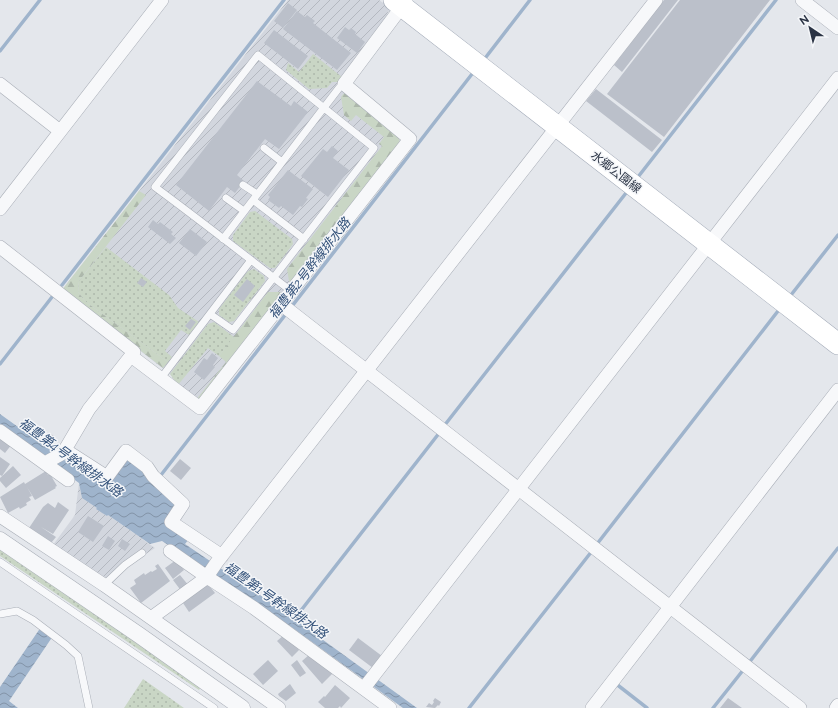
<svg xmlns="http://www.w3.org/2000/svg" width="838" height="708" viewBox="0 0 838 708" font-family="Raleway,'Noto Sans JP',sans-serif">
<defs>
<pattern id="industrial-furrows" width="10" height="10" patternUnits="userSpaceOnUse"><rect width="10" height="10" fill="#d2d6de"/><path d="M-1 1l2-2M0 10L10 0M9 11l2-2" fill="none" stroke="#b4b8c0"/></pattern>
<pattern id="grass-dots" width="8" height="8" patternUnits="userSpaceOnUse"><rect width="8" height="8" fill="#c9d6c5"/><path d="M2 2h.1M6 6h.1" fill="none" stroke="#adb8ab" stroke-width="1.8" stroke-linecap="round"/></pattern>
<pattern id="forest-firs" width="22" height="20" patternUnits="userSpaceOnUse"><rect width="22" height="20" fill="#c9d6c5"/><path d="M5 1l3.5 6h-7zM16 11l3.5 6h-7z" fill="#adb8ab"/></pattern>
<pattern id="water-waves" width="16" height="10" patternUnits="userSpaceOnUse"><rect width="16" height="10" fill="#9fb4cc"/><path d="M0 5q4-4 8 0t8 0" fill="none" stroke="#8293a7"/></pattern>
</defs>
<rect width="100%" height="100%" fill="#e4e7ec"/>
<!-- industrial -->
<path fill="url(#industrial-furrows)" d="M288,0H379L390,8L382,25L338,82L344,93L398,135L400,143L201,399L196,400L177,384L170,374L62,290Z
M79,483L82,498L97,508V509L107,516L108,515L155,548L129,565L111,585L53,545L75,515Z"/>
<!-- grass -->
<path fill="url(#grass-dots)" d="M313,54L342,77L338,82H332L327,88L309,89L286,70L288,63L299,72Z
M255,211L292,239L293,244L275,268H270L233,241V235L250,212Z
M106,247L169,295L178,308L199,322L189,335L181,330L165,351L172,357L168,362L86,302L78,292L79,281Z
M254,269L264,276L265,281L234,321L229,322L219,315V309L248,271Z
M214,322L234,337L219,356L208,348L178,385L170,374L208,324Z
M0,547L202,685L199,690L0,556Z
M143,679L184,708H124Z"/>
<!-- forest -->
<path fill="url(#forest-firs)" d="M344,93L398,135L400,143L291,284L289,281L287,269L382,146L379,144L384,137L356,115L351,121L344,115L341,97Z
M139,191L146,195L79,281L78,292L86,302L168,362L163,368L62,290Z
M268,292H280L283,294L201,399L196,400L226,362L219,356Z"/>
<!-- water -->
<path fill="url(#water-waves)" d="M0,414L67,462L71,457L109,481L127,455L179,505L167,524L189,539L185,544L279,608L417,708H403L290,626L181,551L179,552L162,541L150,544L108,515L107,516L96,509L97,508L82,498L79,483L0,426Z
M43,624L55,633L9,701L18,708H0V687Z"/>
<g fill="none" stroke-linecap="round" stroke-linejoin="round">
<!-- stream -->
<path stroke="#9fb4cc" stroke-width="3.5" d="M0,51L40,0
M486,57L530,0
M638,177L776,0
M62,285L284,0
M791,295L838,235
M0,364L52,297
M444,426L626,193
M161,475L472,74
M597,544L778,311
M292,622L440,432
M748,664L838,548
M615,683L647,708
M469,708L592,551
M713,708L744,669"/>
</g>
<!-- building -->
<path fill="#bbc0ca" d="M664,0H678L622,72L614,65Z
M680,0H770L664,137L607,94Z
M288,3L297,10L283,28L274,21Z
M297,11L305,17L307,15L315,21L313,23L351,53L337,70L283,29Z
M345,27L349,30L351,28L356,32L355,34L365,42L357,53L337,38Z
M274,30L308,56L298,69L264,43Z
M257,81L291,106L294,101L308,112L279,149L265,139L237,175L244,181L235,193L227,187L209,211L176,185Z
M596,89L662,140L652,152L586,101Z
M332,146L338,151L333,158L349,170L328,197L301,176L323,149L327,152Z
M288,170L313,189L306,198L308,199L302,207L300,206L293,215L281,206L279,208L268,200L270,197L268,195Z
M153,220L158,224L160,222L173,232L171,234L176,238L170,244L148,227Z
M190,229L207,242L196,256L179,243Z
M141,278L147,282L143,287L137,283Z
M247,279L255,286L243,302L234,295Z
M191,319L196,322L190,330L185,326Z
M212,353L218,358L213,365L215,367L204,380L194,372L204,358L207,360Z
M51,434L54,436L50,442L47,440Z
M0,435L12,444L5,453L0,449Z
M0,457L10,464L2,476L0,475Z
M180,459L191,468L181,480L170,471Z
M13,466L21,475L6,488L0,481V478Z
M46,471L48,475L50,474L57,486L55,487L56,488L35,500L27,487L32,496L29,497L31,500L26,503L27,505L20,509L19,507L8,513L0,497L24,482L25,484Z
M58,502L69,510L53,534L41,527L56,537L51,543L29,528L43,507L48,503L55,508Z
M88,516L104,526L93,542L78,532Z
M108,536L115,541L109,550L102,546Z
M122,539L130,544L125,551L118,546Z
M176,560L184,570L173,579L165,568Z
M158,564L170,581L141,603L130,588L136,584L134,580L144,573L145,575L151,571L152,572L157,569L155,566Z
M180,575L189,586L182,592L173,580Z
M208,584L215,593L189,612L183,603Z
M285,634L299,650L292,657L277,641Z
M358,638L382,656L373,668L349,650Z
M310,654L333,673L322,684L302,661Z
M268,660L278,671L263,685L253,674Z
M297,660L306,673L300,677L291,665Z
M290,684L296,693L286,701L279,696L278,694Z
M335,685L350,698L341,708L340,706L338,708H325L318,702L324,696L325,697Z
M435,698L441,702L439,706L438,705L435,708L426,707L429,703L432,705L434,702L433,701Z
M728,698L742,708H720Z"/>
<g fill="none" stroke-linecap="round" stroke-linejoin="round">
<defs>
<path id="service" d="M264,148L282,162
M243,185L257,194
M226,198L244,211
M253,200L304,239
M223,239L339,88L344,84
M210,314L233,330C280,269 327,209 374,148L258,55L155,187C201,221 246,256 291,291
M161,378L251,260
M0,562L214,708
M104,585L125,565L142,553
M0,614L17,611L33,620L66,645L78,656L89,708"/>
<path id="minor" d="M802,0L838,28
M0,84L60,131
M0,209L162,0
M0,247L134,352L89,409L63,453L45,463
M281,304L800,708
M131,356L200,408L410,139L344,84L406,1
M0,431L68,480
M65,450L107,477L126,451L147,467L153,476L183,504L171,522L222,556
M0,516L104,585L279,708
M170,551L207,577L254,608L390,708
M151,618L206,578L217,562L656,0
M364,688L838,78
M592,708L838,390
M836,708L838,705"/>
<path id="tertiary" d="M0,540L139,635L242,708"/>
<path id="primary" d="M394,0L838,344"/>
</defs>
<!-- service casing -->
<use href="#service" stroke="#a9aeb7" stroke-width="8"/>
<!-- minor casing -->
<use href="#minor" stroke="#a9aeb7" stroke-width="14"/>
<!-- tertiary casing -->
<use href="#tertiary" stroke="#a9aeb7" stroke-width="17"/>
<!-- primary casing -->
<use href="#primary" stroke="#a3abb8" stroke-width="22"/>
<!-- service -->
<use href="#service" stroke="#f7f8fa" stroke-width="7"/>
<!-- minor -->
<use href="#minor" stroke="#f7f8fa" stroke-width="13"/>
<!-- tertiary -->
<use href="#tertiary" stroke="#f7f8fa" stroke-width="16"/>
<!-- primary -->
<use href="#primary" stroke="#fff" stroke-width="21"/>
</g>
<g text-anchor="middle" stroke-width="3" stroke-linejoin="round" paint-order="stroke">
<!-- street labels -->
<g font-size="12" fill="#2b3445" stroke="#f4f6f9">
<text transform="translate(616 172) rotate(38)" y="4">水郷公園線</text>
</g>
<!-- water labels -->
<g font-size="13" font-style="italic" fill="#34527a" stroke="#f4f6f9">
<text transform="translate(309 268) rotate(-52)" y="5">福豊第2号幹線排水路</text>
<text transform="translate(71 457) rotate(36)" y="5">福豊第4号幹線排水路</text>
<text transform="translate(276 600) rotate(35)" y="5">福豊第1号幹線排水路</text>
</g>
</g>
<!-- north arrow -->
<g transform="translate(810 28) rotate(325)" stroke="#f4f6f9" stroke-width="3" paint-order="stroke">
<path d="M0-3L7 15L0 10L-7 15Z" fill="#2b3445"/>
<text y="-6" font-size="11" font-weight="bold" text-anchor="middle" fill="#2b3445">N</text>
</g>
</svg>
